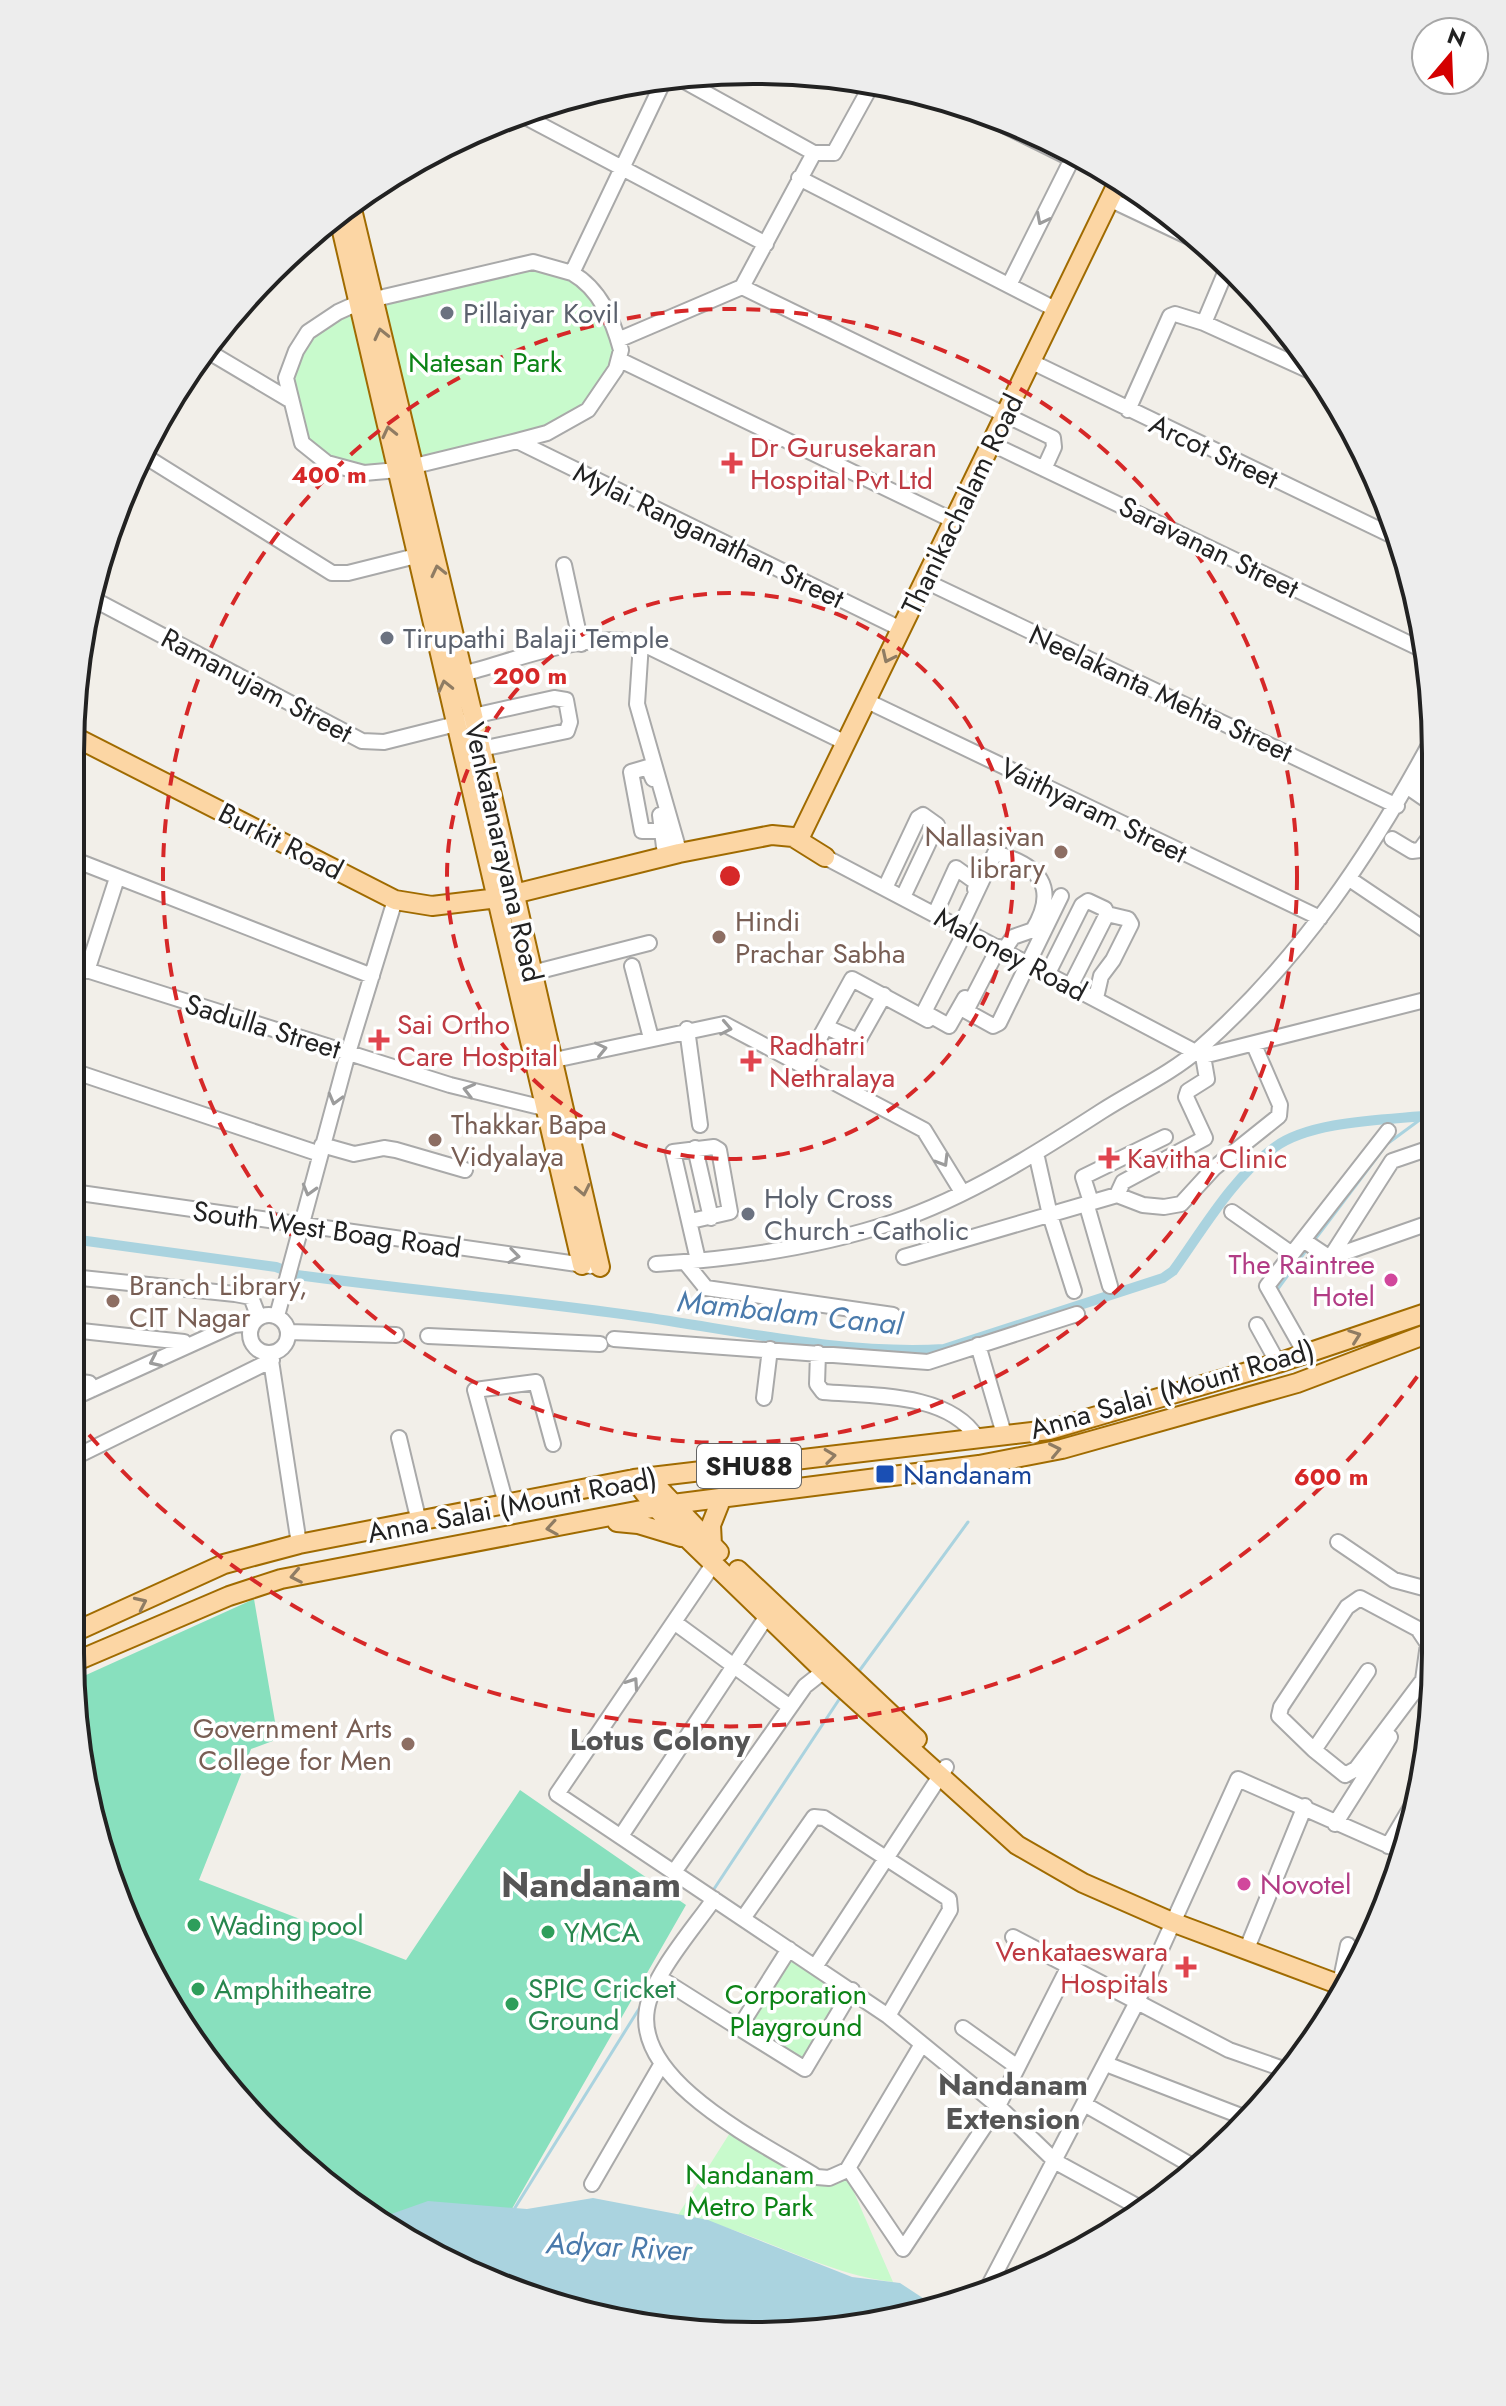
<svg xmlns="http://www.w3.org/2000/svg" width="1506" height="2406" viewBox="0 0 1506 2406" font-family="Jost,sans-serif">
<rect width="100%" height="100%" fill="#f2efe9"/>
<!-- park -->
<path fill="#c8facc" d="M534,264L571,275L607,307L617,366L572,422L416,462L378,302Z
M357,307L396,464C329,476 282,450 294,376C296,361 298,347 309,336C320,323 342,315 357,307Z
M790,1960L844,1996L803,2059L749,2024Z
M733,2128L817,2181L846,2174L893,2282C815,2272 753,2228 678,2215Z"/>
<!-- pitch -->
<path fill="#88e0be" d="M254,1599L278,1739L251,1749L199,1880L406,1960L520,1790L686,1905L509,2214L382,2219L338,2195L211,2068L106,1872L75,1680Z"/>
<!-- water -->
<path fill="#aad3df" d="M593,2198L708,2220L852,2277L900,2283L935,2306L753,2336L534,2300L380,2218L428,2201L527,2209Z"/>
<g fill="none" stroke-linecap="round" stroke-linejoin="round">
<!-- stream -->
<path stroke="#aad3df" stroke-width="3" d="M1313,1242L1387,1144L1425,1116
M1307,1342L1277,1290L1308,1248
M857,1674L968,1522
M714,1889L842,1695
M513,2211L642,2004"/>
<!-- canal -->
<path stroke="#aad3df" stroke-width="10" d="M72,1239L276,1267L297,1275C410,1290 523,1300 636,1316C737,1330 841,1355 944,1349L1163,1278L1173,1271C1204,1228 1232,1178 1275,1147C1312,1120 1389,1120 1433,1115"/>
<defs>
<path id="minor" d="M675,76L814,153
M967,107L1072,159
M518,113L766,244
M814,153H834L872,84
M799,178L1055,309
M1109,199L1202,243
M572,273C600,289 613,320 621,350L616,369L588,410L547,433L517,441L398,470L364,473L327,463L302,443L286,378L296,351L308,332L338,312L358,303L533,262L572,273L666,76
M1009,285L1075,153
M742,287L1053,438L1054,447L1044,469
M1204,323L1228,266
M618,340L742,287L814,153
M204,349L288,399
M620,360L954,521
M1032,362L1397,538
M1128,410L1170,316L1175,314L1204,323L1319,375
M517,441L901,629
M992,444L1425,651
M143,455L332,573H348L416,556
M564,565L581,644
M925,581L1397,806
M93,599L362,741L384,742L464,722
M641,643L637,704L677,844
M462,674C518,660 583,631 641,643L844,742
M867,701L1320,918
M473,716L554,698L566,700L570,722L567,731L481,749
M653,779L648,767L631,772L642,831H660
M1420,786L1434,763
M1408,787L1434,805
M660,815L664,847
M1392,839L1412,851L1420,850L1434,831
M825,857L1203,1056L1433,998
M75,860L372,976
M1351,880L1434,936
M885,888L918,818L923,815L937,825L903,897
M935,914L956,868L977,883L975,889
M960,927L995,853C1039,865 1059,887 1033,930L1013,937L1004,950
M999,947L966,1011L993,1026L999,1023L1061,896
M74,966L450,1085L552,1110
M632,966L651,1038
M87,971L117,878
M532,973L649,943
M1048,973L1082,905L1088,901L1105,909L1107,914L1071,985
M965,998L949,1026L924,1012L966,930
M1096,998L1101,976L1113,960L1131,924L1128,919L1107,914
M826,1027L858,1041L884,995
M687,1029L700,1125
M545,1062L724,1024L924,1130L962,1192
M804,1066L852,979L928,1020
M73,1071L320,1154
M322,1145L354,1154L384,1148L396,1150L465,1170
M695,1148L711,1218
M1036,1153L1050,1215L1074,1291
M73,1192L591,1266
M1117,1195L1123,1182L1205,1138L1186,1097L1188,1091L1207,1079L1203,1056
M1091,1202L1083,1177L1165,1137
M1087,1206L1110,1286
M1232,1212L1292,1254
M691,1221L730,1212L719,1150L714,1147L673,1152L698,1260
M1303,1240L1330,1258L1392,1161L1433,1147
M904,1257L1117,1195L1143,1205L1164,1207L1181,1204L1214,1168L1279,1116L1280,1105L1254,1045
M685,1262L706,1288L893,1315
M656,1264C734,1259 819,1247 894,1222C968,1197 1037,1153 1102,1111C1133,1091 1172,1073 1199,1049C1299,961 1372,852 1434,736
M1312,1264L1432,1222
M72,1277L235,1294L251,1297L259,1318
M250 1334a19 19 0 1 1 38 0a19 19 0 1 1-38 0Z
M277,1316L348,1053L395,900
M1257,1325L1278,1363
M72,1330L184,1342L187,1346
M288,1332L396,1335
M428,1336L600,1344
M614,1339L928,1362L1077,1314
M978,1345L1004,1434
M818,1353L817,1384L823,1392C870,1396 949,1392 977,1438
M1305,1353L1267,1286L1388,1131
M270,1354L299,1544
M72,1381L89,1383L93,1389
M764,1398L770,1349
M71,1399L234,1325L253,1323
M399,1438L419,1522
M71,1459L272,1360
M506,1504L475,1390L536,1382L553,1444
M1338,1542L1394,1580L1431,1590
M714,1563L557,1794L888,2016L998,2106L1056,2162L1142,2209
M674,1622L790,1707
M1314,1750L1279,1716L1281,1707L1347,1607L1360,1598L1418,1629L1428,1644L1423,1680L1356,1769L1345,1775L1314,1750L1368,1671
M1335,1824L1390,1737
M621,1836L767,1616
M1388,1846L1414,1802
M674,1872L805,1686L824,1671
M714,1899C694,1928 653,1974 647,2009C634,2083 765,2144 817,2177L829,2178L847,2170L922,2044
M744,1917L814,1817L824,1818L949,1899L950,1910L888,2016
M1013,1937L1229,2050L1292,2072
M1250,1941L1305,1806
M789,1949L739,2028L805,2069L852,1990
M815,1967L946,1767
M1342,1974L1348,1945
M660,1978L739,2028
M963,2028L1016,2066
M1106,2064L1246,2118
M1084,2104L1196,2168
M849,2169L903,2249L998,2106L1068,1968
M592,2184L661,2065
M985,2293L1137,2002L1238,1779L1401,1851"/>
<path id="major" d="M351,205L492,795L600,1267
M338,214L582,1265
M75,737L395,900L432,906L498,898L679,853L772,835L793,837L825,857
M799,839L1119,180
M649,1478L719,1552
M634,1479L656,1508L824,1671L1017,1845L1083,1883L1172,1922L1343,1986
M617,1522L638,1524L681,1537
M712,1545L711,1525L721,1500
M738,1570L917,1739
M70,1634L224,1564L299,1544L634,1479L1049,1430L1278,1363L1432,1311
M72,1663L229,1596L281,1579L673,1504L979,1465L1062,1449L1297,1383L1432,1332"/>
</defs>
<!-- minor casing -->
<use href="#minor" stroke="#a9a9a9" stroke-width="18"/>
<!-- major casing -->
<use href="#major" stroke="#a06b00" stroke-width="22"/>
<!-- minor -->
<use href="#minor" stroke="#fff" stroke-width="14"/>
<!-- major -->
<use href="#major" stroke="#fcd6a4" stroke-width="18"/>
</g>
<!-- one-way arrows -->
<defs><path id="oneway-chevron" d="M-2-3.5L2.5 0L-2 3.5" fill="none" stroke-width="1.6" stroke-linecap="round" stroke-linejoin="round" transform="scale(2)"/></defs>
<g stroke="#9c9c9c">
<use href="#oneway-chevron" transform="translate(1042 219) rotate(117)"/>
<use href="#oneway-chevron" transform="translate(726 1028) rotate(11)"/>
<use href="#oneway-chevron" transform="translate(601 1049) rotate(-13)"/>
<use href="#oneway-chevron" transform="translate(469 1090) rotate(-166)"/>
<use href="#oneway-chevron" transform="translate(335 1099) rotate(105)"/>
<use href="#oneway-chevron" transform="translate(943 1161) rotate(59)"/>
<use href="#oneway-chevron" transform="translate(309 1190) rotate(106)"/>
<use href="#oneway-chevron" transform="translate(514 1256) rotate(8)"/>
<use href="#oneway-chevron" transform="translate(155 1361) rotate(155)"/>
<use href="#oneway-chevron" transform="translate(633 1683) rotate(-56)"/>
</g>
<g stroke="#8f7c63">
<use href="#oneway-chevron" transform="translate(381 334) rotate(-103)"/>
<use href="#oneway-chevron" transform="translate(389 432) rotate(-103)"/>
<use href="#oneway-chevron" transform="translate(438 571) rotate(-103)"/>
<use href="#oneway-chevron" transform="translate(888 657) rotate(115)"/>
<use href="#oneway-chevron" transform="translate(445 686) rotate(-103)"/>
<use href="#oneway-chevron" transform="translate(583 1190) rotate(78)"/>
<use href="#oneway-chevron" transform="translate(1355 1336) rotate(-20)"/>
<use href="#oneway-chevron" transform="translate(1055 1450) rotate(-12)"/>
<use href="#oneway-chevron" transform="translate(830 1456) rotate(-7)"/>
<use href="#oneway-chevron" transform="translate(552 1528) rotate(171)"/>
<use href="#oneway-chevron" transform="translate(296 1576) rotate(169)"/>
<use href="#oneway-chevron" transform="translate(141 1603) rotate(-25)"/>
</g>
<!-- distance rings -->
<g fill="none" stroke="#d62828" stroke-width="4" stroke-dasharray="14 10">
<circle cx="730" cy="876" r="283"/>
<circle cx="730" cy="876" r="567"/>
<path d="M1431 1357A850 850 0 0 1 74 1417"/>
</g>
<!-- markers -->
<g fill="#6b7280" stroke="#fff" stroke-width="3">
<circle cx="447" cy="313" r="8"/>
<circle cx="387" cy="638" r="8"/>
<circle cx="748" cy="1214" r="8"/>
</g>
<g fill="#e0444e" stroke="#fff" stroke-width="3">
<path d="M728 451h8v8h8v8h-8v8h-8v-8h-8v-8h8z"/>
<path d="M375 1028h8v8h8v8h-8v8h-8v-8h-8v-8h8z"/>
<path d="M747 1049h8v8h8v8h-8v8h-8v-8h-8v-8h8z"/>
<path d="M1105 1146h8v8h8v8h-8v8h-8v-8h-8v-8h8z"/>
<path d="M1182 1955h8v8h8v8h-8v8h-8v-8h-8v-8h8z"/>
</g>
<g fill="#8d6e63" stroke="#fff" stroke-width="3">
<circle cx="1061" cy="852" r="8"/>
<circle cx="719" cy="937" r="8"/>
<circle cx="435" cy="1140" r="8"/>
<circle cx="113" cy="1301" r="8"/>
<circle cx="408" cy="1744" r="8"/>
</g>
<g fill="#d1479c" stroke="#fff" stroke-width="3">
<circle cx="1391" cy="1280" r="8"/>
<circle cx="1244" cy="1884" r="8"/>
</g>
<rect fill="#1a4fb4" stroke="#fff" stroke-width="3" x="875" y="1464" width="20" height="20" rx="4"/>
<g fill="#2e9e5b" stroke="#fff" stroke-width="3">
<circle cx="194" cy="1925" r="8"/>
<circle cx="548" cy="1932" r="8"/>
<circle cx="198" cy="1989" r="8"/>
<circle cx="512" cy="2004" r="8"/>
</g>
<g text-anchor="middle" stroke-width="7" stroke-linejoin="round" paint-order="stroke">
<!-- shield labels -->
<rect fill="#fff" stroke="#646464" stroke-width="2" x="697" y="1444" width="104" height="44" rx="6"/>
<g font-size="26" font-weight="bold" fill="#222">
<text x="749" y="1475">SHU88</text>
</g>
<!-- worship labels -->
<g font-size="28" fill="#5b616d" stroke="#fff" text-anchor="start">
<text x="463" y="323">Pillaiyar Kovil</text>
<text x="403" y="648">Tirupathi Balaji Temple</text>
<text x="764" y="1208">Holy Cross<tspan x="764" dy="32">Church - Catholic</tspan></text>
</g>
<!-- park labels -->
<g font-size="28" fill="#0c8416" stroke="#fff">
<text x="485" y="372">Natesan Park</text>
<text x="796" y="2004">Corporation<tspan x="796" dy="32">Playground</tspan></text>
<text x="750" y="2184">Nandanam<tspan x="750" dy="32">Metro Park</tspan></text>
</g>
<!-- health labels -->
<g font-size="28" fill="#be3a42" stroke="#fff" text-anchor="start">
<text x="750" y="457">Dr Gurusekaran<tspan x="750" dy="32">Hospital Pvt Ltd</tspan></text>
<text x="397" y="1034">Sai Ortho<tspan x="397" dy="32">Care Hospital</tspan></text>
<text x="769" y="1055">Radhatri<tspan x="769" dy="32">Nethralaya</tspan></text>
<text x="1127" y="1168">Kavitha Clinic</text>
<text x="1168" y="1961" text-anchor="end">Venkataeswara<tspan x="1168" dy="32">Hospitals</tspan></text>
</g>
<!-- street labels -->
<g font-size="28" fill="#222" stroke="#fff">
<text transform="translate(1214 451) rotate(25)" y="10">Arcot Street</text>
<text transform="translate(962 504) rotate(-64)" y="10">Thanikachalam Road</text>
<text transform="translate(709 535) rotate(26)" y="10">Mylai Ranganathan Street</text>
<text transform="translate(1209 547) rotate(26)" y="10">Saravanan Street</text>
<text transform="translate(257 685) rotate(28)" y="10">Ramanujam Street</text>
<text transform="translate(1161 693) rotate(25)" y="10">Neelakanta Mehta Street</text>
<text transform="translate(1094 810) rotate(26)" y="10">Vaithyaram Street</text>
<text transform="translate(281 841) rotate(27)" y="10">Burkit Road</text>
<text transform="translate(504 852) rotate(77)" y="10">Venkatanarayana Road</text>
<text transform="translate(1011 954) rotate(28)" y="10">Maloney Road</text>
<text transform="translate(263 1026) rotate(17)" y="10">Sadulla Street</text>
<text transform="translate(327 1229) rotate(8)" y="10">South West Boag Road</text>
<text transform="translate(1172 1389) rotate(-16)" y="10">Anna Salai (Mount Road)</text>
<text transform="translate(512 1505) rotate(-11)" y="10">Anna Salai (Mount Road)</text>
</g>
<!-- education labels -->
<g font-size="28" fill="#785e54" stroke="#fff" text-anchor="start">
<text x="1045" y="846" text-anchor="end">Nallasivan<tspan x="1045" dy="32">library</tspan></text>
<text x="735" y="931">Hindi<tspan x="735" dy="32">Prachar Sabha</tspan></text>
<text x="451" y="1134">Thakkar Bapa<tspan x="451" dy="32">Vidyalaya</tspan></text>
<text x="129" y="1295">Branch Library,<tspan x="129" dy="32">CIT Nagar</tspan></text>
<text x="392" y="1738" text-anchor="end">Government Arts<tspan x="392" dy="32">College for Men</tspan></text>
</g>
<!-- hotel labels -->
<g font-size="28" fill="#b23c85" stroke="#fff" text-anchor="end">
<text x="1375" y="1274">The Raintree<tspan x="1375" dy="32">Hotel</tspan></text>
<text x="1260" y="1894" text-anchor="start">Novotel</text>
</g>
<!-- transit labels -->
<g font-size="28" fill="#164399" stroke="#fff" text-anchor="start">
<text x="903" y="1484">Nandanam</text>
</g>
<!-- leisure labels -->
<g font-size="28" fill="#27864d" stroke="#fff" text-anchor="start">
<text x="210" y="1935">Wading pool</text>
<text x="564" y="1942">YMCA</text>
<text x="528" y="1998">SPIC Cricket<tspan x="528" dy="32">Ground</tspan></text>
<text x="214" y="1999">Amphitheatre</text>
</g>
<!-- water labels -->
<g font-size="30" font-style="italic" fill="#4a7aab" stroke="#fff">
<text transform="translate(790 1313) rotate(6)" y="10">Mambalam Canal</text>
<text transform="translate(619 2247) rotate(3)" y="10">Adyar River</text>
</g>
<!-- neighbourhood labels -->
<g font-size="30" font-weight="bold" fill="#555" stroke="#fff">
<text x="660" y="1750">Lotus Colony</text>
<text x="1013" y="2095">Nandanam<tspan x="1013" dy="34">Extension</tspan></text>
</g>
<!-- district labels -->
<g font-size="36" font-weight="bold" fill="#555" stroke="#fff">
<text x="591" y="1897">Nandanam</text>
</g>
</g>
<!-- crop -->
<path d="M0 0H1506V2406H0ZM753 84H753A669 669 0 0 1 1422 753V1653A669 669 0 0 1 753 2322H753A669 669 0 0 1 84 1653V753A669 669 0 0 1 753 84Z" fill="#ededed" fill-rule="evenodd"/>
<path fill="none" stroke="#222" stroke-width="4" d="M753 84H753A669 669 0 0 1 1422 753V1653A669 669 0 0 1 753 2322H753A669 669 0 0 1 84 1653V753A669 669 0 0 1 753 84Z"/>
<circle cx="730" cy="876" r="12" fill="#d62828" stroke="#fff" stroke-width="4"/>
<g font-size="24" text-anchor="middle" font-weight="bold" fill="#d62828" stroke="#fff" stroke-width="7" stroke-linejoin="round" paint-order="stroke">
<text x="329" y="483">400 m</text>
<text x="530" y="684">200 m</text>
<text x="1331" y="1485">600 m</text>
</g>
<!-- north arrow -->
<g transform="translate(1450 56) rotate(19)"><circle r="38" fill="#ffffff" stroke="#a7a7a7" stroke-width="2"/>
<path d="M0-6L14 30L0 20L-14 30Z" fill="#d40000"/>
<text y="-12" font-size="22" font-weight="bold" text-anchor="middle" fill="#222222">N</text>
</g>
</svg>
